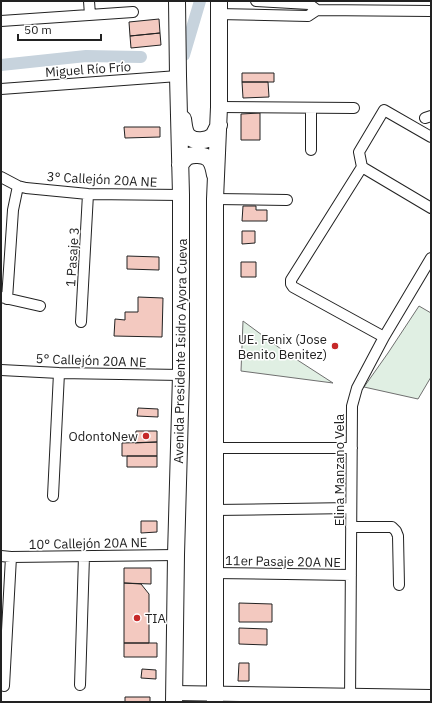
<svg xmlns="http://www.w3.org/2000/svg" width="432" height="703" viewBox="0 0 432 703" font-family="'IBM Plex Sans',sans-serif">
<rect width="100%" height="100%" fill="#fff"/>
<!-- green -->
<path fill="#e0efe3" stroke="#6f6f6f" d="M419,306L431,313V377L418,399L364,387L388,353Z
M243,321L285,352L333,383L241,371Z"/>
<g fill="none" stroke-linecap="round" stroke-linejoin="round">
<!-- canal -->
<path stroke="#c7d3dd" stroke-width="12" d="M184,55L200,1
M1,65L86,56L141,57"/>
</g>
<!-- building -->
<path fill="#f3c9c0" stroke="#222" d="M159,19L160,33L130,36L129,22Z
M160,33L161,45L131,48L130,36Z
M242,73H274V82H242Z
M242,82H268L269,97L243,98Z
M260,113V140H241V114Z
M124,127H160V137L125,138Z
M243,206H256V210H267V221H242Z
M242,231H255V243L242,244Z
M127,256L159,257V270L127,269Z
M241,262H256V277H241Z
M138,297L163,298L162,337L114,336L115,319L125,320V312H138Z
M138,408L158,409V417L137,416Z
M136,431H157V442L135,443Z
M157,442V456H122V443Z
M127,456H157V467H127Z
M141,521H157V532L141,533Z
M124,568H151V584L124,583Z
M124,583L141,584L149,594V643H124Z
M239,603L272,604V622H239Z
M239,628L267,629V645L239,644Z
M124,643H157V657H124Z
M239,663H249V681H238Z
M142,669L156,670V679L141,678Z
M125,697H150V702H125Z"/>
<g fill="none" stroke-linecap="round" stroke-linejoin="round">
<defs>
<path id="street" d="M89,1L90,15
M256,1L309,4L317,10
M218,14L308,16L317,10L431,11
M1,21L133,12
M1,89L178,76
M219,107L354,108
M311,108V150
M425,118L431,116
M362,167L431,208
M1,177L18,186L26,188L88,194L181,195
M215,199L287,200
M1,297L40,306
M7,299L13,210L18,186
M81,322L88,194
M384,337L293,287L291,284V280L362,167L359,152L384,110L431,137
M1,370L59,373L181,375
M215,448H352
M53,496L59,373
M215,510L351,508
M351,527H392L396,531L398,536L399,585
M1,556L11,557L176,555
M214,573L351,575
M80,685L84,556
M4,686L11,557
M350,702L352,406L357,388L384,337L431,258"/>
<path id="secondary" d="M174,693L431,697"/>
<path id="primary" d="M183,119C184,125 184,133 189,137C195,142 207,141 213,136C215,133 217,128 219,125
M180,165C182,162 184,159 187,157C192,154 204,154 209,159C213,163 214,169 215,175
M174,702L176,555L181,375V195L178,76L177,1
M215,702V199L219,107V1"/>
</defs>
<!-- street casing -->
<use href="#street" stroke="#222" stroke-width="12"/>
<!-- secondary casing -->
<use href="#secondary" stroke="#222" stroke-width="16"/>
<!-- primary casing -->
<use href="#primary" stroke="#222" stroke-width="18"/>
<!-- street -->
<use href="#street" stroke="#fff" stroke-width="10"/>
<!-- secondary -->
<use href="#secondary" stroke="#fff" stroke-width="14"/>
<!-- primary -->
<use href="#primary" stroke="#fff" stroke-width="16"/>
</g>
<!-- markers -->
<g fill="#c62828" stroke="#fff" stroke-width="1.5">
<circle cx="335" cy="346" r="4"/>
<circle cx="146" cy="436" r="4"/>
<circle cx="137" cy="618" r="4"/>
</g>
<g text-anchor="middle" stroke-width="3" stroke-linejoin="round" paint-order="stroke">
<!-- street labels -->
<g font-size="13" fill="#222" stroke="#fff">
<text transform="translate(88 69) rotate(-4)" y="5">Miguel Río Frío</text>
<text transform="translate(102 179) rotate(3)" y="5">3° Callejón 20A NE</text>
<text transform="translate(72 257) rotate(-86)" y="5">1 Pasaje 3</text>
<text transform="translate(180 351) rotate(-89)" y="5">Avenida Presidente Isidro Ayora Cueva</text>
<text transform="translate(91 360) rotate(2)" y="5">5° Callejón 20A NE</text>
<text transform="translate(339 470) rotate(-90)" y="5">Elina Manzano Vela</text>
<text transform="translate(88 543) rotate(-1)" y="5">10° Callejón 20A NE</text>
<text transform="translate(283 561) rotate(1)" y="5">11er Pasaje 20A NE</text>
</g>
<!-- poi labels -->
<g font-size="13" fill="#222" stroke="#fff" text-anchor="end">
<text x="327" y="344">UE. Fenix (Jose<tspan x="327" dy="15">Benito Benitez)</tspan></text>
<text x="138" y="441">OdontoNew</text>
<text x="145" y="623" text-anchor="start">TIA</text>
</g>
</g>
<!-- border -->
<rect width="432" height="703" fill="none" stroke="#222222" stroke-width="4"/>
<!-- scale -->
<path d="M18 34v6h83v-6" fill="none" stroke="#222222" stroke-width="2"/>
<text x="24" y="34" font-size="12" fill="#222222" stroke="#ffffff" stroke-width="3" paint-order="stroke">50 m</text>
</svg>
